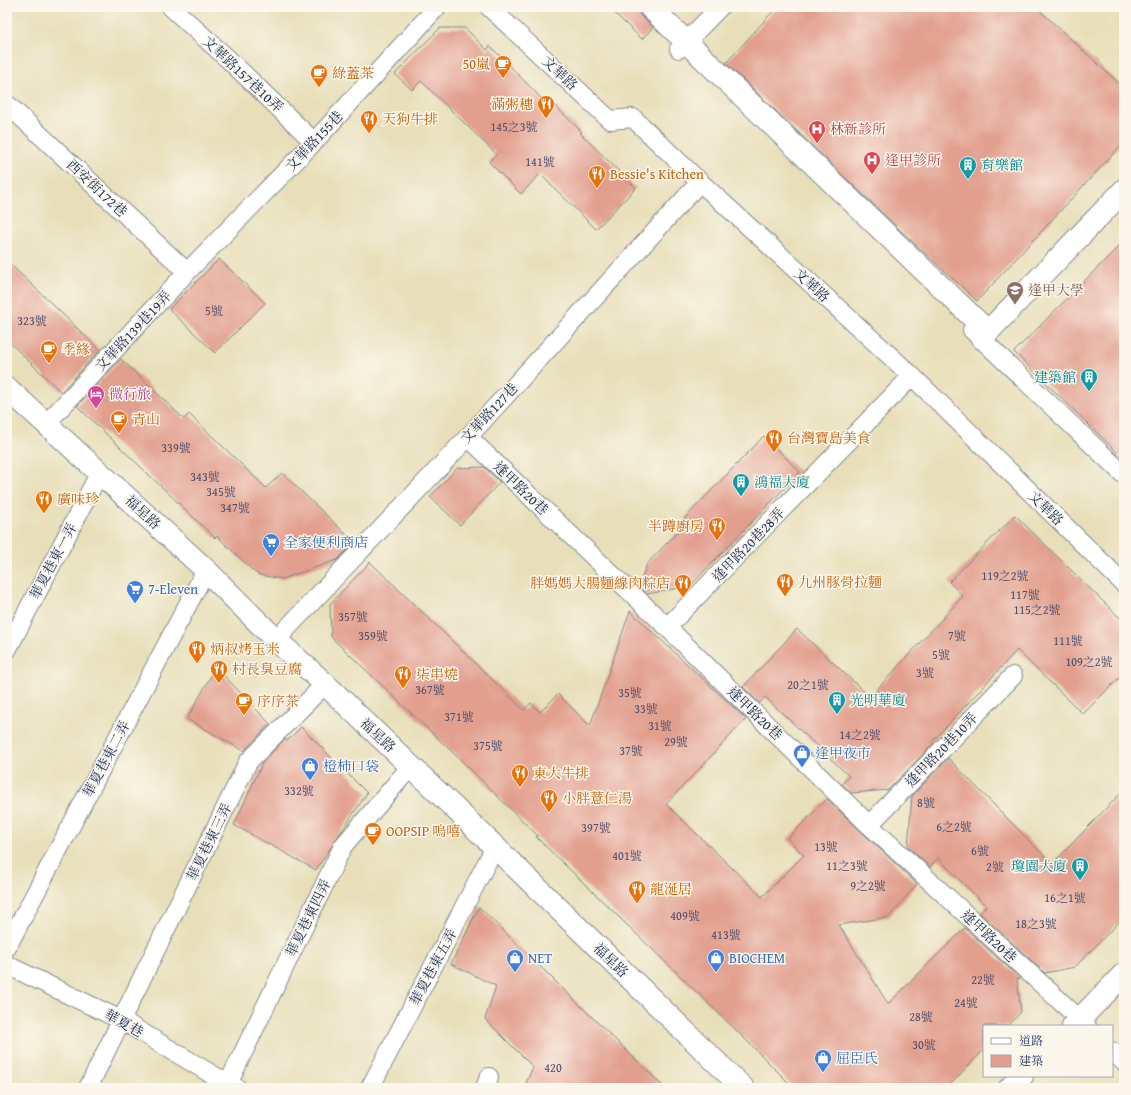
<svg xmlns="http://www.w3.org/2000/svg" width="1131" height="1095" viewBox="0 0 1131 1095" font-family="'Gentium Book Plus','Noto Serif TC',serif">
<rect width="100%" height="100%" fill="#fbf7ec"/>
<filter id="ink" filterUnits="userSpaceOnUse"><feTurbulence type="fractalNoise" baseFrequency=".025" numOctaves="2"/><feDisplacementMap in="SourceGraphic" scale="8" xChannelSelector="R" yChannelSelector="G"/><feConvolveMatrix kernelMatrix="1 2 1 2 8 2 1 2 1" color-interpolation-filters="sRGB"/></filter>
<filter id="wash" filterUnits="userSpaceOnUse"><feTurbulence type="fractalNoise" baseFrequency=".012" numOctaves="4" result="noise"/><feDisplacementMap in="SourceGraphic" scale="16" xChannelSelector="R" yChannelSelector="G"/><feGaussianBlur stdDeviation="0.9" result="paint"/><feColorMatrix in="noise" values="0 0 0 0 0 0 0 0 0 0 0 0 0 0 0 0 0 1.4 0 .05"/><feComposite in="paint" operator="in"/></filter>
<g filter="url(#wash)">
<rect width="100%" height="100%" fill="#e8dfba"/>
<g id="blocks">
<!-- building -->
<path fill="#e29f8e" d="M608,7H638V11L641,16L653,27L642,39Z
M777,7H1036L1124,88V142L977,301L898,228L726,63Z
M440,28H465L487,50L490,46L546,103L549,100L582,132L580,133L636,188L596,229L540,174L521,194L489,162L496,154L421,81L412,90L395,74Z
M1124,241V459L1014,352Z
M219,259L265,303L215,353L169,309Z
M7,261L100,350L61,392L7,340Z
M121,359L184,419L189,414L266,488L282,473L347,535L345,538L352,545L337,560L282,579L259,575L252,570L217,536L215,538L77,406Z
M764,436L800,472L690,586L647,594L639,586L647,564L685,524L682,521Z
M484,467L500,482L460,525L430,497L457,468Z
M1015,515L1124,622V673L1083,714L1017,650L932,742L933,744L888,790L852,793L842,784L849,776L765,697L760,703L743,687L797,629L870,697L963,596L949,582Z
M370,562L524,710L531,703L540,712L558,694L590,726L630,611L746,719L666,804L762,897L804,855L787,839L827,799L917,884L889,917L839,925L888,1004L965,928L1020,978L1017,979L1021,1012L1008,1026H984V1050L947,1088H794L738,1032L536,837L538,836L466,765L331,637L330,604Z
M216,667L270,724L244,751L187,719Z
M301,727L367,793L316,870L234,825L263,762L285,739L287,741Z
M948,758L1052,864L1124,790V917L1075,967L1045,973L980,913L986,906L938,858L930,867L908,847L912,796Z
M479,907L665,1088H524L533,1067L485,1019L496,986L451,964Z"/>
</g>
</g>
<g filter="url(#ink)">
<use href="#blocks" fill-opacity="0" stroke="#82878c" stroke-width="1"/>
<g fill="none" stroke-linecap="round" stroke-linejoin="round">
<defs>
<path id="service" d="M171,7L228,59L314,142
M489,7L610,120L633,118L700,182L912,376L1124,584
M679,49L720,7
M7,104L187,272
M972,330L1124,475
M46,424L187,272L314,142L437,7
M468,437L667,627L869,825L1087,1026
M667,627L912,376
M276,640L468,437L700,182
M7,650L100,472
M869,825L1013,676
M7,947L206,570
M7,965L121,1020L228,1084L237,1088
M1112,1051L1124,1062
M88,1088L248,762L325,684
M226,1088L343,846L411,766
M370,1088L495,847
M485,1088L489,1077"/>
<path id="pedestrian" d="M650,7L988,332
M982,338L1124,190"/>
<path id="minor" d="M1073,1026L1124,974
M1010,1088L1022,1076"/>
<path id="tertiary" d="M7,388L206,570L276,640L325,684L495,847L743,1088"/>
</defs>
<!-- service casing -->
<use href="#service" stroke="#82878c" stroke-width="20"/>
<!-- pedestrian casing -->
<use href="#pedestrian" stroke="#82878c" stroke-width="24"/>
<!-- minor casing -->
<use href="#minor" stroke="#82878c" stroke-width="24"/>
<!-- tertiary casing -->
<use href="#tertiary" stroke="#82878c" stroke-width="24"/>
<!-- service -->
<use href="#service" stroke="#fff" stroke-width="18"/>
<!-- pedestrian -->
<use href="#pedestrian" stroke="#fff" stroke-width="22"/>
<!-- minor -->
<use href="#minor" stroke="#fff" stroke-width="22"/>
<!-- tertiary -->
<use href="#tertiary" stroke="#fff" stroke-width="22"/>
</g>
</g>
<!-- icons -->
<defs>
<symbol id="cafe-pin" viewBox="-11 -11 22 30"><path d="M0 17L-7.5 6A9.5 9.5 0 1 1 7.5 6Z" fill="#e8710a" stroke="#fbf7ec"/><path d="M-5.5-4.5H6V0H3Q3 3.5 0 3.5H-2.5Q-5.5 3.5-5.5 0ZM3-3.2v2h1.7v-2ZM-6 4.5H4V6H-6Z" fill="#fff"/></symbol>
<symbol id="restaurant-pin" viewBox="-11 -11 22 30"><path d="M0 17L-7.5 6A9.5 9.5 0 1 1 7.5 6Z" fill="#e8710a" stroke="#fbf7ec"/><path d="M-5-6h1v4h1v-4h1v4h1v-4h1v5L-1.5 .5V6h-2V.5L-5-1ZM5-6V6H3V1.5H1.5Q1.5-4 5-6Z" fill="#fff"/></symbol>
<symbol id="hospital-pin" viewBox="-11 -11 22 30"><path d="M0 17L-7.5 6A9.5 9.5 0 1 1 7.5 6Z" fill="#e0444e" stroke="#fbf7ec"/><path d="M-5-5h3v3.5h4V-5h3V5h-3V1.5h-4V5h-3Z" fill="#fff"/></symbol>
<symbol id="building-pin" viewBox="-11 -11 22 30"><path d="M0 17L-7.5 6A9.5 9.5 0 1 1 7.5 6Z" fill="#0f9aa8" stroke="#fbf7ec"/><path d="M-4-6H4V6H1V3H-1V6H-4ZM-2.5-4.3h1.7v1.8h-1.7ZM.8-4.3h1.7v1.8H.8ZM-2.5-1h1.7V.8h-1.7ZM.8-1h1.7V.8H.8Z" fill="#fff"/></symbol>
<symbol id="university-pin" viewBox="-11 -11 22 30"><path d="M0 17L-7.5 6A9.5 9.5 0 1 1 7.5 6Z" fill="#8d6e63" stroke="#fbf7ec"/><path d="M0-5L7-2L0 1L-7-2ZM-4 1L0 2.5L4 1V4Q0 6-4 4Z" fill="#fff"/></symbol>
<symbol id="hotel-pin" viewBox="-11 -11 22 30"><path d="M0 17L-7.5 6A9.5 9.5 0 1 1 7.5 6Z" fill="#d1479c" stroke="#fbf7ec"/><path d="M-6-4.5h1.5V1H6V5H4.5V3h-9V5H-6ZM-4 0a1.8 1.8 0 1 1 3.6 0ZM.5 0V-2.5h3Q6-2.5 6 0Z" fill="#fff"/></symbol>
<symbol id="supermarket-pin" viewBox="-11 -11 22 30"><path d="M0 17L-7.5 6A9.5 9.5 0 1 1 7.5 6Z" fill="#3f7fe0" stroke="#fbf7ec"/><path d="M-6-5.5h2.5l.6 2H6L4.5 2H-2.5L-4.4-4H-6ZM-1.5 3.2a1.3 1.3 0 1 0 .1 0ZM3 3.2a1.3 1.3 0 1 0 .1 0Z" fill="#fff"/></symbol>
<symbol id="shop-pin" viewBox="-11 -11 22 30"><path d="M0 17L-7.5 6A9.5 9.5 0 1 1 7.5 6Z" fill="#3f7fe0" stroke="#fbf7ec"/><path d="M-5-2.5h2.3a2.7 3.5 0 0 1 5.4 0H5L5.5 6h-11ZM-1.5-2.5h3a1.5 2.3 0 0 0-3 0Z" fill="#fff"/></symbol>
</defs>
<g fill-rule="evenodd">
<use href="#cafe-pin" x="493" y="54" width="20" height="27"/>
<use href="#cafe-pin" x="309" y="63" width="20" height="27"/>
<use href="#restaurant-pin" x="536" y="94" width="20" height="27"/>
<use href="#restaurant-pin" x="359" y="109" width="20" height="27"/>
<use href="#hospital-pin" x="807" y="119" width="20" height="27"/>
<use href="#hospital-pin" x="862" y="150" width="20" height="27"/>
<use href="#building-pin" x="958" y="155" width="20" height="27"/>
<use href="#restaurant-pin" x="587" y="164" width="20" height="27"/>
<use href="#university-pin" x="1005" y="280" width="20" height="27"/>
<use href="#cafe-pin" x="39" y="339" width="20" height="27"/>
<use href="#building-pin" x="1079" y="367" width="20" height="27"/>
<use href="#hotel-pin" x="86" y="384" width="20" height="27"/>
<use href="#cafe-pin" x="109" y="409" width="20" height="27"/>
<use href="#restaurant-pin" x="764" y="428" width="20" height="27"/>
<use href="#building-pin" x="731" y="472" width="20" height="27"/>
<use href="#restaurant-pin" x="34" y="489" width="20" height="27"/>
<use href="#restaurant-pin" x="707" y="516" width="20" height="27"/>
<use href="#supermarket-pin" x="261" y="532" width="20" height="27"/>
<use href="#restaurant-pin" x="775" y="572" width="20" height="27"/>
<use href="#restaurant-pin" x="673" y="573" width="20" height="27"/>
<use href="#supermarket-pin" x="125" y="579" width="20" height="27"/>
<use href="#restaurant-pin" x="187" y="639" width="20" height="27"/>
<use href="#restaurant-pin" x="209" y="659" width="20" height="27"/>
<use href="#restaurant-pin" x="393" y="664" width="20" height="27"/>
<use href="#building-pin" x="827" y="690" width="20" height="27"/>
<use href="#cafe-pin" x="234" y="691" width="20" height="27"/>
<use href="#shop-pin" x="792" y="743" width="20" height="27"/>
<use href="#shop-pin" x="300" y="756" width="20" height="27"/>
<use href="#restaurant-pin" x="510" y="763" width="20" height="27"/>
<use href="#restaurant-pin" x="539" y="788" width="20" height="27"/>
<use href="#cafe-pin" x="363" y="821" width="20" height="27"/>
<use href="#building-pin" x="1070" y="856" width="20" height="27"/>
<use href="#restaurant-pin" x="627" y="879" width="20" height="27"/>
<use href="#shop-pin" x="505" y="948" width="20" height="27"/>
<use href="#shop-pin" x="706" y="948" width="20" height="27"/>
<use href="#shop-pin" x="813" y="1048" width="20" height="27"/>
</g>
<g text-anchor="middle" stroke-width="3" stroke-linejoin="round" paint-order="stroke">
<!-- number labels -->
<g font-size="12" fill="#4d4b6a">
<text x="514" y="131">145之3號</text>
<text x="540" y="166">141號</text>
<text x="214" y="315">5號</text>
<text x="32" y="325">323號</text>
<text x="176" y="452">339號</text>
<text x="205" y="481">343號</text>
<text x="221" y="496">345號</text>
<text x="235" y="512">347號</text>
<text x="1005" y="580">119之2號</text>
<text x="1025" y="599">117號</text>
<text x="1037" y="614">115之2號</text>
<text x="353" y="621">357號</text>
<text x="373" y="640">359號</text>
<text x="957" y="640">7號</text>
<text x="1068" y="645">111號</text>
<text x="941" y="659">5號</text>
<text x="1089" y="666">109之2號</text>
<text x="925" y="677">3號</text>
<text x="808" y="689">20之1號</text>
<text x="430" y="694">367號</text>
<text x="630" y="697">35號</text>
<text x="646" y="713">33號</text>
<text x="459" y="721">371號</text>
<text x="660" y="730">31號</text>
<text x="860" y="739">14之2號</text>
<text x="676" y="746">29號</text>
<text x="488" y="750">375號</text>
<text x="631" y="755">37號</text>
<text x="299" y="795">332號</text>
<text x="926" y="807">8號</text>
<text x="954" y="831">6之2號</text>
<text x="596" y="832">397號</text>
<text x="826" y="851">13號</text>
<text x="980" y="855">6號</text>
<text x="627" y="860">401號</text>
<text x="847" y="870">11之3號</text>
<text x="995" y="871">2號</text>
<text x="868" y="890">9之2號</text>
<text x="1065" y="902">16之1號</text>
<text x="685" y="920">409號</text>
<text x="1036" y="928">18之3號</text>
<text x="726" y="939">413號</text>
<text x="983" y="984">22號</text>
<text x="966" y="1007">24號</text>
<text x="921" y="1021">28號</text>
<text x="924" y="1049">30號</text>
<text x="553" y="1072">420</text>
</g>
<!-- food labels -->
<g font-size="14" fill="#c56008" stroke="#fbf7ec" text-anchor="start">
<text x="490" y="69" text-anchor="end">50嵐</text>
<text x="332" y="78">綠蓋茶</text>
<text x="533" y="109" text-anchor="end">滿粥穗</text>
<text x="382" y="124">天狗牛排</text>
<text x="610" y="179">Bessie's Kitchen</text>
<text x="62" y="354">季緣</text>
<text x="132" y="424">青山</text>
<text x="787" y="443">台灣寶島美食</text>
<text x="57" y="504">廣味珍</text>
<text x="704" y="531" text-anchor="end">半蹲廚房</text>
<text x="798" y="587">九州豚骨拉麵</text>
<text x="670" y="588" text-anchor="end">胖媽媽大腸麵線肉粽店</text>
<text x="210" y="654">炳叔烤玉米</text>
<text x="232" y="674">村長臭豆腐</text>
<text x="416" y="679">柒串燒</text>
<text x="257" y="706">序序茶</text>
<text x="533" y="778">東大牛排</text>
<text x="562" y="803">小胖薏仁湯</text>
<text x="386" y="836">OOPSIP 嗚嘻</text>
<text x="650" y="894">龍涎居</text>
</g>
<!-- street labels -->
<g font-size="14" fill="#1b2f5e" stroke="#fbf7ec">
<text transform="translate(560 73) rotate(43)" y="5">文華路</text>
<text transform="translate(243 74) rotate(43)" y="5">文華路157巷10弄</text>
<text transform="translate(314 141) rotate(-47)" y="5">文華路155巷</text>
<text transform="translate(97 188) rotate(43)" y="5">西安街172巷</text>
<text transform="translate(812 285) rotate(42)" y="5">文華路</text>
<text transform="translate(133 331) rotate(-47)" y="5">文華路139巷19弄</text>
<text transform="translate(489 413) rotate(-47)" y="5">文華路127巷</text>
<text transform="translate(521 488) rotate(44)" y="5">逢甲路20巷</text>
<text transform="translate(1046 508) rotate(44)" y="5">文華路</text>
<text transform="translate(143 512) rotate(43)" y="5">福星路</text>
<text transform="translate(748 545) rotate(-46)" y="5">逢甲路20巷28弄</text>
<text transform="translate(53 561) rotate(-62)" y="5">華夏巷東一弄</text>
<text transform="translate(755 713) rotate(44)" y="5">逢甲路20巷</text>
<text transform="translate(378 735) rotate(43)" y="5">福星路</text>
<text transform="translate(941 750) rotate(-46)" y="5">逢甲路20巷10弄</text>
<text transform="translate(106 759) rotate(-62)" y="5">華夏巷東二弄</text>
<text transform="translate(209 842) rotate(-64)" y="5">華夏巷東三弄</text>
<text transform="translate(308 918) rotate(-64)" y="5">華夏巷東四弄</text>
<text transform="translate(989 936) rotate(43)" y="5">逢甲路20巷</text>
<text transform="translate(611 960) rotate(44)" y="5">福星路</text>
<text transform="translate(433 967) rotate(-62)" y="5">華夏巷東五弄</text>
<text transform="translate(124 1023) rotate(29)" y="5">華夏巷</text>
</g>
<!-- health labels -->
<g font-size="14" fill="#be3a42" stroke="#fbf7ec" text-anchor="start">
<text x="830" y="134">林新診所</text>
<text x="885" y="165">逢甲診所</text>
</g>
<!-- culture labels -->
<g font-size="14" fill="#0d838f" stroke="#fbf7ec" text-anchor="start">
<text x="981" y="170">育樂館</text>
<text x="1076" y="382" text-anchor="end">建築館</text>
<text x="754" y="487">鴻福大廈</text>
<text x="850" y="705">光明華廈</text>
<text x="1067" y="871" text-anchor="end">瓊園大廈</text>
</g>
<!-- education labels -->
<g font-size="14" fill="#785e54" stroke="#fbf7ec" text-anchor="start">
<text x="1028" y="295">逢甲大學</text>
</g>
<!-- hotel labels -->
<g font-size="14" fill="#b23c85" stroke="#fbf7ec" text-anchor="start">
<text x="109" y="399">微行旅</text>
</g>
<!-- shop labels -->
<g font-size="14" fill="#366cbe" stroke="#fbf7ec" text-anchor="start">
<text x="284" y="547">全家便利商店</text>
<text x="148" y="594">7-Eleven</text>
<text x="815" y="758">逢甲夜市</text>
<text x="323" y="771">橙柿口袋</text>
<text x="528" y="963">NET</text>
<text x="729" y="963">BIOCHEM</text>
<text x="836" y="1063">屈臣氏</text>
</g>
</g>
<!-- margin -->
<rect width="1131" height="1095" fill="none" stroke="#fbf7ec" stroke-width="24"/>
<!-- legend -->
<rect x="983" y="1025" width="130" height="52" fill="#fbf7ec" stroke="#a1a7b3"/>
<rect x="991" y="1038" width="20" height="6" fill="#ffffff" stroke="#a1a7b3"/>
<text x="1019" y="1045" font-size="12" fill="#1b2f5e">道路</text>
<rect x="991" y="1055" width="20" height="12" fill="#e29f8e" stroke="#a1a7b3"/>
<text x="1019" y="1065" font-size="12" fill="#1b2f5e">建築</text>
</svg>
